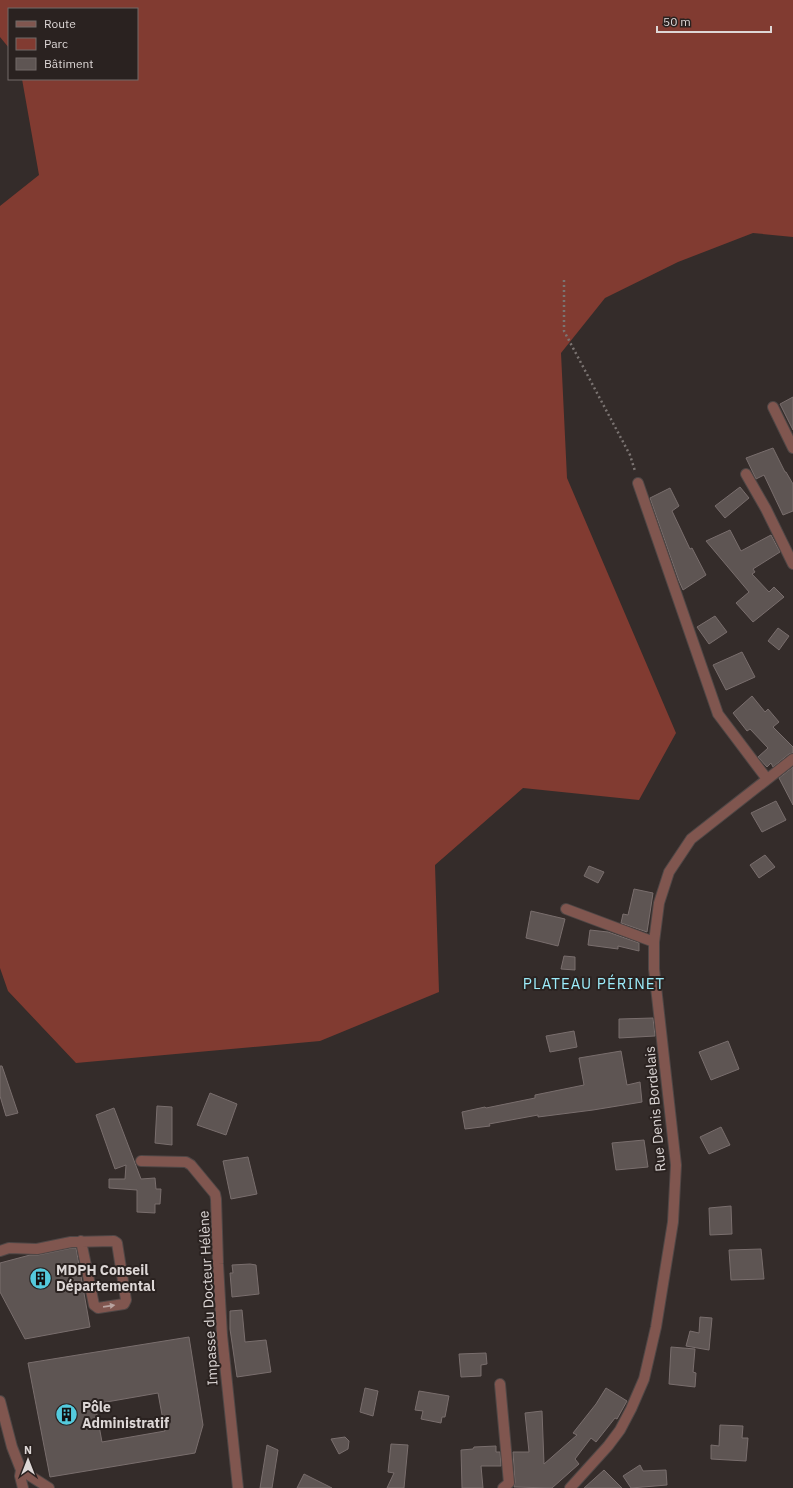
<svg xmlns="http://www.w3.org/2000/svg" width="793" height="1488" viewBox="0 0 793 1488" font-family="'IBM Plex Sans',sans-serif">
<rect width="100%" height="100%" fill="#342c2a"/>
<!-- green -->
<path fill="#813b31" d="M0,0H793V237L753,233L678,262L605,298L561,353L567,478L676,733L639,800L523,788L435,865L439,992L320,1041L76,1063L8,991L0,968V206L39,175L22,79H137V9H9V48L0,37Z"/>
<!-- building -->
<path fill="#5e5553" stroke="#796e6d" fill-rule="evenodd" d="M793,397V430L780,404Z
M773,448L785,472H786L793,484V511L783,515L764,475L756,479L746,458Z
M740,487L749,498L725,518L715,506Z
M670,488L679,506L672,511L690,549L692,548L706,575L683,590L679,581L650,498Z
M730,530L741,551L771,535L780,552L753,569L755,572L752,574L769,592L774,587L784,597L753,622L736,603L749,592L706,541Z
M715,616L727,632L709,644L697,627Z
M778,628L789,636L779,650L768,641Z
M742,652L755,677L726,690L713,665Z
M752,696L765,712L768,709L779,722L773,727L793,747V753L789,754L773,767L771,763L767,767L758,757L768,748L750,729L747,731L733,713Z
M793,767V805L779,778Z
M776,801L786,820L762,832L751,813Z
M765,855L775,867L759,878L750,865Z
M589,866L604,872L598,883L584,876Z
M634,889L653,893L647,932L621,923L623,914L628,915Z
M531,911L565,919L558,946L526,938Z
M590,930L608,932L639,943V951L618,946V949L588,945Z
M564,956L575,957V970L561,969Z
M653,1018L655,1036L619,1038V1019Z
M574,1031L577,1047L550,1052L546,1036Z
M728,1041L739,1069L711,1080L699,1052Z
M621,1051L627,1085L640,1082L642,1102L593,1110L538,1117V1115L489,1124L490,1126L465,1129L462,1112L485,1107L486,1108L535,1098V1095L584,1085L579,1058Z
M0,1066H2L18,1113L6,1116L0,1096Z
M210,1093L237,1104L226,1135L197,1125Z
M157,1106L172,1107V1145L155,1143Z
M114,1108L141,1179L155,1178L156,1189H161L160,1204H155V1213L137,1212V1190L109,1188V1179H125L126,1165L115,1169L96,1115Z
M721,1127L730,1145L709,1154L700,1137Z
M644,1140L648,1167L616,1170L612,1143Z
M248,1157L257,1194L231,1199L223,1161Z
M731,1206L732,1234L710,1235L709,1208Z
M72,1248H76L90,1327L25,1339L0,1292V1263L30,1255H38Z
M761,1249L764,1279L731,1280L729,1250Z
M250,1264L256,1265L259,1294L232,1297L230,1273H233L232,1265Z
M242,1310L245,1342L266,1340L271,1372L237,1377L230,1329V1311Z
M700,1317L712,1318L709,1350L686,1346L690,1331L699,1333Z
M189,1337L203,1425L195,1453L50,1477L28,1363ZM158,1393L165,1431L102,1442L95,1404Z
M671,1347L695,1349L693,1372L696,1373L695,1387L669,1384Z
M486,1353L487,1364L481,1365V1376L461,1377L459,1354Z
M365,1388L378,1391L373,1416L360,1412Z
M606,1388L627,1401L617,1419L615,1418L596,1442L591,1438L575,1459L579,1464L552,1488L514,1487L515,1482L513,1452H529L525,1413L542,1411L544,1464L577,1435L573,1433L596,1404Z
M419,1391L449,1396L445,1417H442L441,1423L421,1419L423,1411L415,1410Z
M720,1425L743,1426L742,1438H748L746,1461L711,1459V1445L719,1446Z
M345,1437L349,1441L348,1449L339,1454L331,1439Z
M391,1444L408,1445L404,1488H387L394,1473L388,1472Z
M267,1445L278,1450L272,1488H260Z
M496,1446V1452H500L501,1466H481L483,1488H462L461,1450L473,1449L474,1447Z
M640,1465L643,1471L666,1470L667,1485L631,1488L623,1476Z
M604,1470L622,1488H584Z
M304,1474L332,1488H297Z"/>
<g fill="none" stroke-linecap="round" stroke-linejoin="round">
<defs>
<path id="minor" d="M773,407L793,448
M746,474L766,509L793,564
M638,483L718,714L767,779
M566,909L654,942
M141,1161L186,1162L191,1165L215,1194L216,1199L218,1264L222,1335L238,1488
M0,1251L9,1248L37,1249L71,1242L114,1241L117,1243L126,1300L124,1304L98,1308L94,1305L81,1241
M500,1384L509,1483L503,1488
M0,1401L12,1447L21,1470L20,1476L23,1488
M21,1470L49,1488
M570,1488L608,1446L620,1430L631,1409L644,1379L656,1327L673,1222L676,1165L654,969V942L659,903L669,872L691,839L793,759"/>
</defs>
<!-- minor casing -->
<use href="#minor" stroke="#4f4746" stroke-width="12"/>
<!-- path -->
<path stroke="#7b7472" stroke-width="2.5" stroke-dasharray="2 3" stroke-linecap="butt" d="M564,280V331L630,455L635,471"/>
<!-- minor -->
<use href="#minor" stroke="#80564f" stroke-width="10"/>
</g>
<!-- one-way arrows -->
<defs><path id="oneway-solid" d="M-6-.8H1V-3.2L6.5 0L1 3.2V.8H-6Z"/></defs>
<use fill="#b8a3a0" href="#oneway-solid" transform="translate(109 1306) rotate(-8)"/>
<!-- icons -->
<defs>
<symbol id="building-disc" viewBox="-11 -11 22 22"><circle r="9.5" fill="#54cadd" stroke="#2a2220"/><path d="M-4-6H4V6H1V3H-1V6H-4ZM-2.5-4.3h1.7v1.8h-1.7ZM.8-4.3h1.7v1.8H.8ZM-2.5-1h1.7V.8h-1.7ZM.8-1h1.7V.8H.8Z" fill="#111"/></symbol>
</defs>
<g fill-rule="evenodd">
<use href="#building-disc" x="28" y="1266" width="25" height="25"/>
<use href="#building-disc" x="54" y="1402" width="25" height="25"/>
</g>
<g text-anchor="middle" stroke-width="4" stroke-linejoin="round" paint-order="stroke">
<!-- street labels -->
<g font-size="14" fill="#ddd7d6" stroke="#2a2220">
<text transform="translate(655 1109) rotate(-95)" y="5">Rue Denis Bordelais</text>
<text transform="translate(208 1298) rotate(-93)" y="5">Impasse du Docteur Hélène</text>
</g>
<!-- poi labels -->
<g font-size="14" font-weight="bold" fill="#ddd7d6" stroke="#2a2220" text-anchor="start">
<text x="56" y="1275">MDPH Conseil<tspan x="56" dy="16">Départemental</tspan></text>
<text x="82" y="1412">Pôle<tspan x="82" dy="16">Administratif</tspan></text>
</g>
<!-- neighbourhood labels -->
<g font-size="15" letter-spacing="1" fill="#9cecfa" stroke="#2a2220">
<text x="594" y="989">PLATEAU PÉRINET</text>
</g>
</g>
<!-- legend -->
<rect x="8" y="8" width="130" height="72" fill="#2a2220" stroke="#726a69"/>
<rect x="16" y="21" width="20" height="6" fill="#80564f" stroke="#726a69"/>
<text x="44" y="28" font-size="12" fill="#ddd7d6">Route</text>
<rect x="16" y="38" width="20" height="12" fill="#813b31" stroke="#726a69"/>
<text x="44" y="48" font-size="12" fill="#ddd7d6">Parc</text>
<rect x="16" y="58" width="20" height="12" fill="#5e5553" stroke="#726a69"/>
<text x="44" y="68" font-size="12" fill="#ddd7d6">Bâtiment</text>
<!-- north arrow -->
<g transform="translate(28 1460)" stroke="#2a2220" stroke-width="3" paint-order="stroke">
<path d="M0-3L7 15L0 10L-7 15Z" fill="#ddd7d6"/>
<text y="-6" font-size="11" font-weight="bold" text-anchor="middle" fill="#ddd7d6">N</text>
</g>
<!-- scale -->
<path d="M657 26v6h114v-6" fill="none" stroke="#ddd7d6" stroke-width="2"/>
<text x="663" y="26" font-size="12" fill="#ddd7d6" stroke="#2a2220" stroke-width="3" paint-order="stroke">50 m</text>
</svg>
